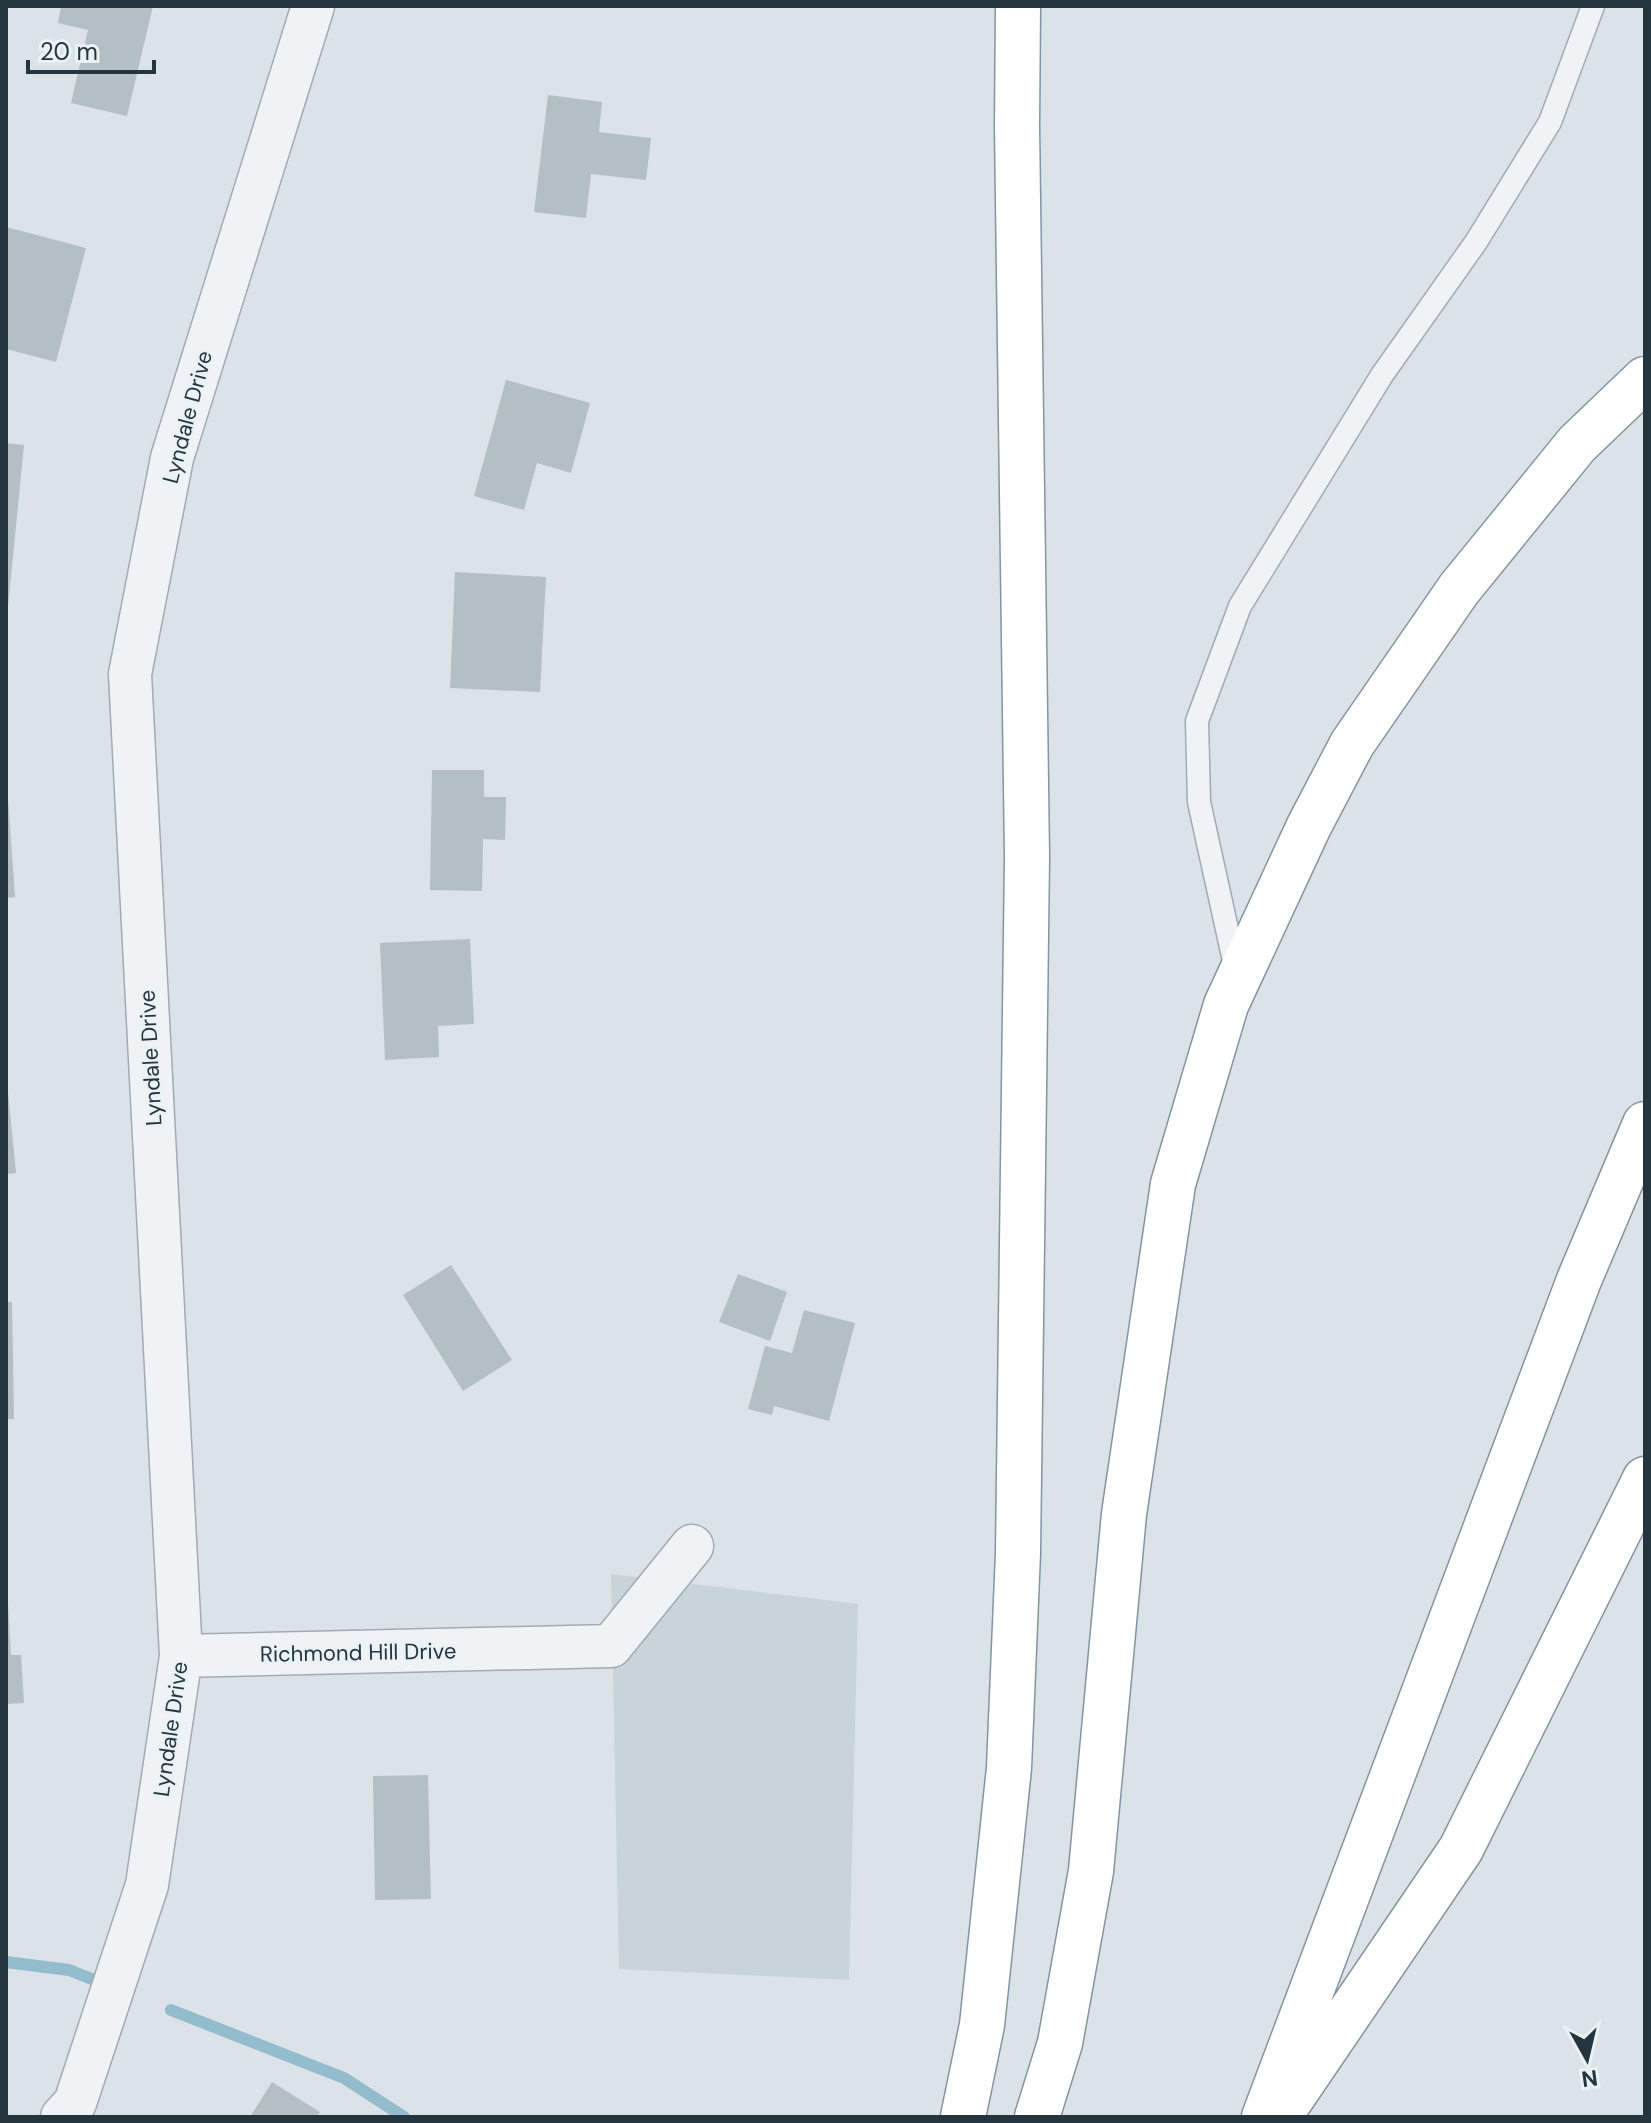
<svg xmlns="http://www.w3.org/2000/svg" width="1651" height="2123" viewBox="0 0 1651 2123" font-family="'DM Sans',sans-serif">
<rect width="100%" height="100%" fill="#dce3e8"/>
<!-- built -->
<path fill="#c9d3da" d="M611,1574L858,1604L849,1980L619,1969Z"/>
<g fill="none" stroke-linecap="round" stroke-linejoin="round">
<!-- stream -->
<path stroke="#93bdcc" stroke-width="12" d="M6,1962L69,1970L107,1985
M171,2010L344,2078L404,2117"/>
</g>
<!-- building -->
<path fill="#b3bec5" d="M61,6H153L127,116L71,103L88,30L58,23Z
M548,95L602,102L599,132L651,138L646,180L591,174L586,218L534,212Z
M6,227L86,248L56,362L6,349Z
M506,380L590,403L571,473L537,463L524,510L474,496Z
M6,443L24,445L8,607H6Z
M455,572L546,577L540,692L450,688Z
M432,770H484V797H506L505,840L483,839L482,891L430,890Z
M6,797H8L15,897L6,898Z
M470,939L474,1024L438,1026L439,1057L385,1060L380,943Z
M6,1092H8L16,1173L6,1174Z
M451,1265L512,1360L463,1391L403,1295Z
M738,1274L787,1292L770,1341L719,1322Z
M6,1302H12L14,1419H6Z
M804,1310L855,1323L829,1421L774,1406L772,1415L748,1409L765,1346L792,1353Z
M6,1602H8L11,1655H21L24,1703L6,1704Z
M428,1775L431,1899L375,1900L373,1776Z
M272,2082L320,2112L317,2117H250Z"/>
<g fill="none" stroke-linecap="round" stroke-linejoin="round">
<defs>
<path id="lane" d="M1236,970L1199,802L1197,721L1240,606L1382,375L1476,242L1550,122L1593,6"/>
<path id="street" d="M181,1656L611,1646L692,1546
M62,2117L75,2103L147,1885L181,1656L130,674L172,458L313,6"/>
<path id="highway" d="M1285,2108L1461,1849L1645,1479
M963,2117L982,2025L1009,1768L1018,1553L1027,857L1017,126L1018,6
M1037,2117L1060,2043L1091,1871L1124,1514L1173,1184L1226,1005L1309,826L1352,744L1459,589L1577,444L1645,379
M1264,2117L1579,1280L1645,1124"/>
</defs>
<!-- lane casing -->
<use href="#lane" stroke="#a1abb2" stroke-width="25"/>
<!-- street casing -->
<use href="#street" stroke="#a1abb2" stroke-width="45"/>
<!-- highway casing -->
<use href="#highway" stroke="#8295a0" stroke-width="47"/>
<!-- lane -->
<use href="#lane" stroke="#eff3f6" stroke-width="22"/>
<!-- street -->
<use href="#street" stroke="#eff3f6" stroke-width="42"/>
<!-- highway -->
<use href="#highway" stroke="#fff" stroke-width="44"/>
</g>
<g text-anchor="middle" stroke-width="6" stroke-linejoin="round" paint-order="stroke">
<!-- street labels -->
<g font-size="22" fill="#24353f" stroke="#ebf2f5">
<text transform="translate(187 417) rotate(-75)" y="8">Lyndale Drive</text>
<text transform="translate(150 1058) rotate(-93)" y="8">Lyndale Drive</text>
<text transform="translate(358 1652) rotate(-1)" y="8">Richmond Hill Drive</text>
<text transform="translate(170 1729) rotate(-82)" y="8">Lyndale Drive</text>
</g>
</g>
<!-- border -->
<rect width="1651" height="2123" fill="none" stroke="#24353f" stroke-width="16"/>
<!-- north arrow -->
<g transform="translate(1587 2059) rotate(172)" stroke="#ebf2f5" stroke-width="6" paint-order="stroke">
<path d="M0-6L14 30L0 20L-14 30Z" fill="#24353f"/>
<text y="-12" font-size="22" font-weight="bold" text-anchor="middle" fill="#24353f">N</text>
</g>
<!-- scale -->
<path d="M28 60v12h126v-12" fill="none" stroke="#24353f" stroke-width="4"/>
<text x="40" y="60" font-size="24" fill="#24353f" stroke="#ebf2f5" stroke-width="6" paint-order="stroke">20 m</text>
</svg>
